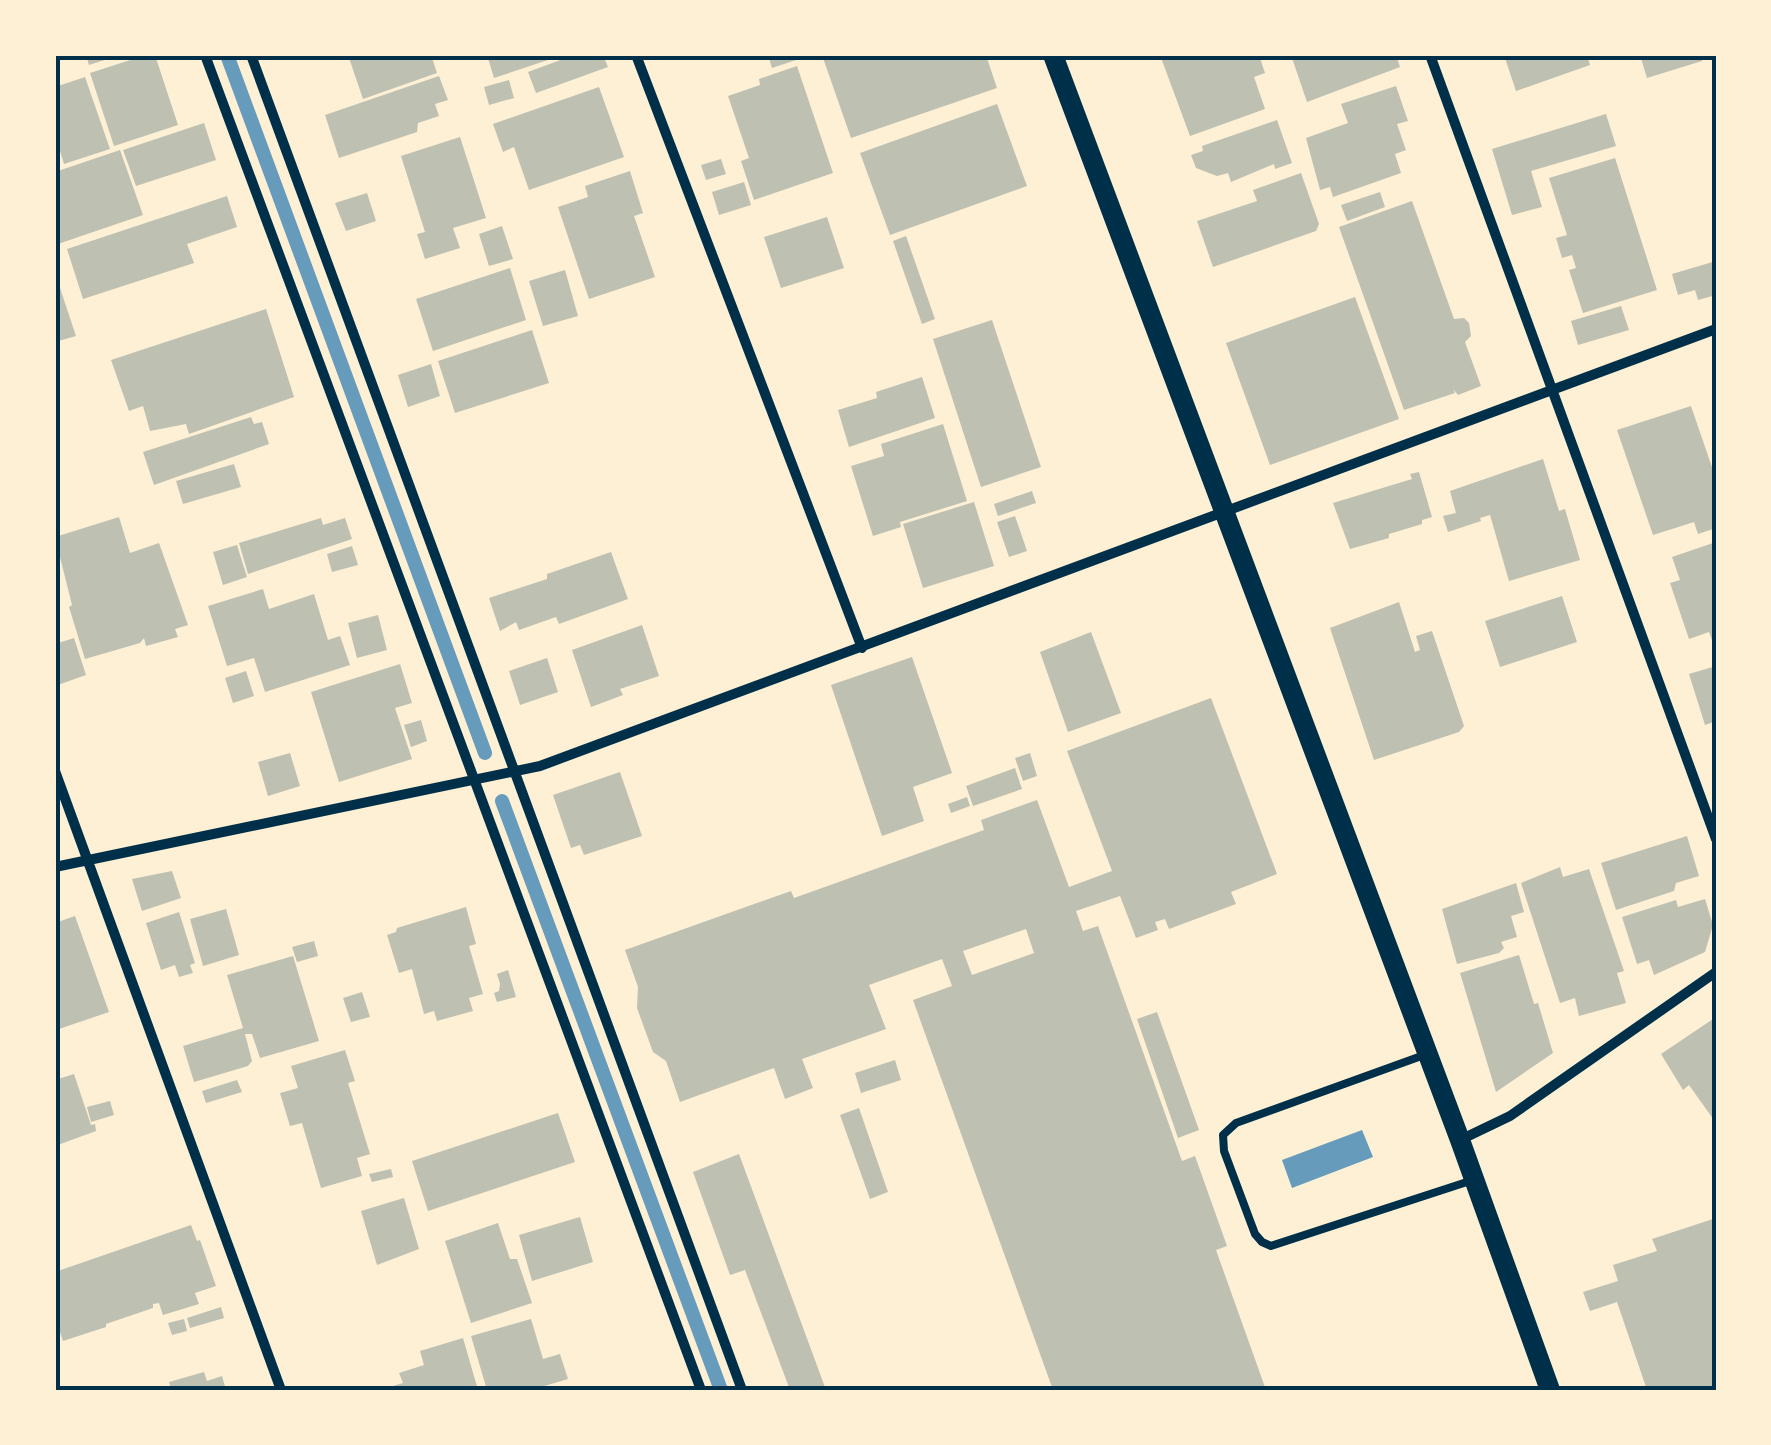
<svg xmlns="http://www.w3.org/2000/svg" width="1771" height="1445" viewBox="0 0 1771 1445" font-family="'PT Serif',serif">
<rect width="100%" height="100%" fill="#fdf0d5"/>
<!-- water -->
<path fill="#669bbc" d="M1362,1130L1373,1157L1292,1188L1282,1160Z"/>
<g fill="none" stroke-linecap="round" stroke-linejoin="round">
<!-- stream -->
<path stroke="#669bbc" stroke-width="14" d="M227,55L485,753
M502,801L721,1390"/>
</g>
<!-- building -->
<path fill="#bec0b2" fill-rule="evenodd" d="M86,55H117V56L89,65Z
M146,55H155L178,125L114,146L90,73Z
M348,55H431L437,73L363,99Z
M487,55H559L560,56L494,78Z
M574,55H603L608,67L536,93L528,72Z
M768,55H808V56L772,68Z
M822,55H986L997,88L851,138Z
M1160,55H1268L1260,58L1265,73L1254,77L1265,109L1190,136Z
M1300,55H1396L1400,67L1307,102L1292,58Z
M1504,55H1587L1590,65L1516,91Z
M1640,55H1701L1702,61L1647,78Z
M797,66L833,173L754,200L741,161L749,158L728,96L760,85L759,79Z
M439,76L448,100L435,104L439,116L418,123L417,132L339,158L325,115Z
M85,77L110,149L64,164L55,135V87Z
M509,80L514,98L489,105L484,87Z
M1396,86L1408,121L1397,124L1406,150L1395,154L1401,173L1333,197L1330,187L1320,190L1306,138L1348,123L1341,104Z
M599,87L624,157L529,190L514,147L503,152L493,124Z
M997,104L1027,186L890,235L860,153Z
M1606,114L1616,146L1531,171L1542,207L1512,215L1492,149Z
M1277,120L1292,163L1275,169L1274,164L1231,182L1228,173L1217,176L1196,168L1191,155L1203,151L1202,146Z
M204,123L216,160L136,186L123,150Z
M460,137L486,218L453,228L460,248L425,259L417,234L425,232L401,156Z
M120,150L143,215L55,245V172Z
M1615,158L1657,290L1583,313L1569,270L1576,268L1572,255L1562,258L1556,238L1567,235L1549,178Z
M721,159L726,174L706,180L701,165Z
M630,171L643,213L634,216L655,277L589,299L558,207L588,197L585,186Z
M1301,173L1319,224L1316,231L1213,267L1197,221L1257,201L1253,190Z
M744,182L751,205L719,215L712,192Z
M1380,192L1385,207L1347,221L1341,205Z
M367,193L376,221L346,231L335,203Z
M227,196L237,227L187,244L194,263L83,299L67,249Z
M1412,201L1454,319L1464,318L1469,323L1471,336L1465,342L1481,386L1458,395L1453,389L1455,393L1404,410L1339,227Z
M827,217L844,268L781,288L764,237Z
M502,226L513,259L489,266L479,234Z
M906,236L935,319L922,324L893,241Z
M1716,261V295L1698,300L1695,290L1678,295L1672,274Z
M510,268L526,320L433,351L416,299Z
M565,270L578,316L543,326L529,281Z
M55,273L76,336L55,342Z
M1355,297L1399,419L1270,465L1226,343Z
M1621,306L1629,330L1578,345L1571,321Z
M266,309L294,397L189,434L186,424L150,431L143,406L129,411L111,360Z
M992,320L1041,467L981,487L933,339Z
M532,330L549,383L455,413L438,361Z
M431,364L440,396L408,407L398,375Z
M922,377L935,418L849,447L838,410L877,398L876,392Z
M1691,406L1716,479V528L1698,534L1694,522L1653,535L1617,430Z
M251,417L254,424L262,422L269,444L154,485L143,452Z
M943,424L967,501L900,522L901,527L873,536L851,466L884,456L881,444Z
M1543,459L1559,511L1565,509L1580,560L1509,581L1490,515L1480,518L1481,521L1448,532L1443,516L1456,513L1450,491Z
M234,464L241,487L183,504L176,481Z
M1419,472L1432,517L1422,520V524L1389,534V538L1350,549L1333,503L1412,479L1410,474Z
M1032,491L1036,503L998,516L994,504Z
M974,502L994,566L923,588L903,524Z
M1015,516L1027,551L1009,557L997,522Z
M119,517L130,553L159,543L188,625L175,629L178,637L146,646L144,638L140,643L85,659L69,607L72,605L55,537Z
M321,518L323,525L345,518L352,539L248,574L239,543Z
M1716,542V642L1713,643L1709,632L1689,639L1670,583L1680,580L1672,557Z
M237,545L247,577L223,585L213,552Z
M352,546L358,565L332,572L327,554Z
M611,552L628,599L559,624L556,617L519,630L516,622L500,631L489,598L547,579V574Z
M263,589L269,609L314,594L328,640L340,636L350,665L265,692L254,658L227,666L208,606Z
M1562,596L1577,642L1500,667L1485,621Z
M1399,602L1415,652L1420,650L1416,636L1432,631L1464,726L1459,732L1374,760L1330,628Z
M378,615L387,650L357,658L348,623Z
M642,625L659,676L620,689L623,695L591,707L572,650Z
M1091,632L1121,713L1068,732L1040,652Z
M74,638L86,675L55,686V644Z
M912,657L952,773L913,787L924,821L882,836L831,685Z
M547,658L558,692L520,705L509,671Z
M400,664L412,703L395,708L412,759L339,782L311,692Z
M1716,666V721L1705,725L1689,674Z
M246,671L254,696L233,703L225,678Z
M1211,698L1277,874L1231,892L1236,904L1169,929L1165,919L1155,922L1158,930L1136,938L1120,896L1076,911L1083,931L1098,926L1182,1161L1195,1156L1227,1246L1216,1250L1266,1390H1053L913,1000L952,986L942,959L869,985L886,1029L802,1059L813,1088L785,1099L774,1068L680,1102L666,1061L653,1052L637,1008L638,987L625,950L791,891L794,898L984,830L981,820L1037,800L1069,887L1112,871L1067,751ZM1026,929L1034,953L972,975L963,951Z
M421,720L427,741L411,747L404,725Z
M290,753L300,786L268,796L258,762Z
M1030,753L1037,776L1023,781L1015,758Z
M1015,768L1022,789L973,806L966,786Z
M620,772L642,836L584,855L580,845L571,848L553,795Z
M967,797L970,806L951,813L948,804Z
M1687,836L1699,876L1676,883L1674,891L1616,910L1601,863Z
M1560,867L1563,877L1589,869L1624,971L1617,973L1626,1003L1579,1016L1575,998L1560,1003L1521,883Z
M172,871L181,898L142,911L132,879Z
M1516,883L1524,912L1511,916L1517,937L1501,942L1504,948L1499,953L1457,964L1442,909Z
M1705,899L1713,925L1705,952L1654,975L1649,960L1637,964L1622,917L1676,900L1678,907Z
M466,907L476,944L469,946L483,994L469,998L473,1011L437,1021L434,1011L424,1014L412,969L399,973L387,935L396,932L397,928Z
M226,909L239,955L203,966L190,919Z
M179,912L195,963L190,965L193,973L179,977L175,965L161,970L146,923Z
M75,916L109,1012L56,1030L55,923Z
M314,941L318,956L297,962L292,947Z
M1519,955L1534,1004L1538,1003L1553,1053L1496,1092L1460,973Z
M293,956L319,1041L260,1058L252,1034H245L252,1061L248,1066L194,1082L183,1046L243,1028L227,975Z
M508,970L516,997L497,1002L494,993L499,991L500,984L497,974Z
M362,992L370,1017L351,1022L343,998Z
M1157,1012L1199,1130L1178,1138L1137,1019Z
M1716,1017V1123L1689,1085L1683,1090L1661,1054Z
M345,1050L355,1081L348,1083L370,1154L357,1158L362,1176L321,1188L302,1123L290,1126L280,1093L298,1088L291,1066Z
M895,1060L901,1080L861,1093L855,1073Z
M74,1074L91,1125L95,1124L96,1131L55,1146V1080Z
M237,1080L242,1092L206,1103L202,1091Z
M110,1101L114,1115L91,1122L87,1107Z
M859,1108L888,1192L870,1199L840,1115Z
M558,1113L575,1162L428,1211L412,1161Z
M739,1154L826,1390H790L745,1270L730,1275L693,1172Z
M391,1169L393,1177L372,1182L369,1174Z
M404,1198L419,1249L377,1265L361,1211Z
M580,1217L593,1262L532,1281L519,1235Z
M1716,1218V1390H1647L1617,1302L1590,1311L1583,1292L1618,1281L1613,1265L1657,1251L1652,1239Z
M498,1223L510,1259H517L532,1303L471,1323L445,1241Z
M191,1225L197,1241L200,1240L216,1286L195,1293L199,1304L163,1315L159,1303L153,1304V1308L106,1324V1327L63,1341L55,1317V1272Z
M221,1307L224,1318L190,1328L187,1318Z
M184,1319L187,1331L172,1335L168,1323Z
M531,1319L543,1359L560,1354L568,1379L531,1390H487L471,1336Z
M463,1338L478,1390H394L393,1386L403,1383L399,1373L424,1365L420,1351Z
M204,1372L207,1381L222,1376L226,1390H171L169,1382Z"/>
<g fill="none" stroke-linecap="round" stroke-linejoin="round">
<!-- service -->
<path stroke="#003049" stroke-width="8" d="M1427,1054L1236,1123L1223,1135L1224,1151L1255,1234L1262,1242L1271,1246L1470,1181"/>
<!-- minor -->
<path stroke="#003049" stroke-width="10" d="M205,55L701,1390
M251,55L742,1390
M636,55L862,648
M1430,55L1716,839
M55,771L281,1390
M55,867L540,766L1716,329
M1460,1140L1510,1116L1716,972"/>
<!-- secondary -->
<path stroke="#003049" stroke-width="20" d="M1053,55L1460,1140L1550,1390"/>
</g>
<!-- border -->
<rect width="1771" height="1445" fill="none" stroke="#fdf0d5" stroke-width="115"/>
<rect x="58" y="58" width="1656" height="1330" fill="none" stroke="#003049" stroke-width="4"/>
</svg>
